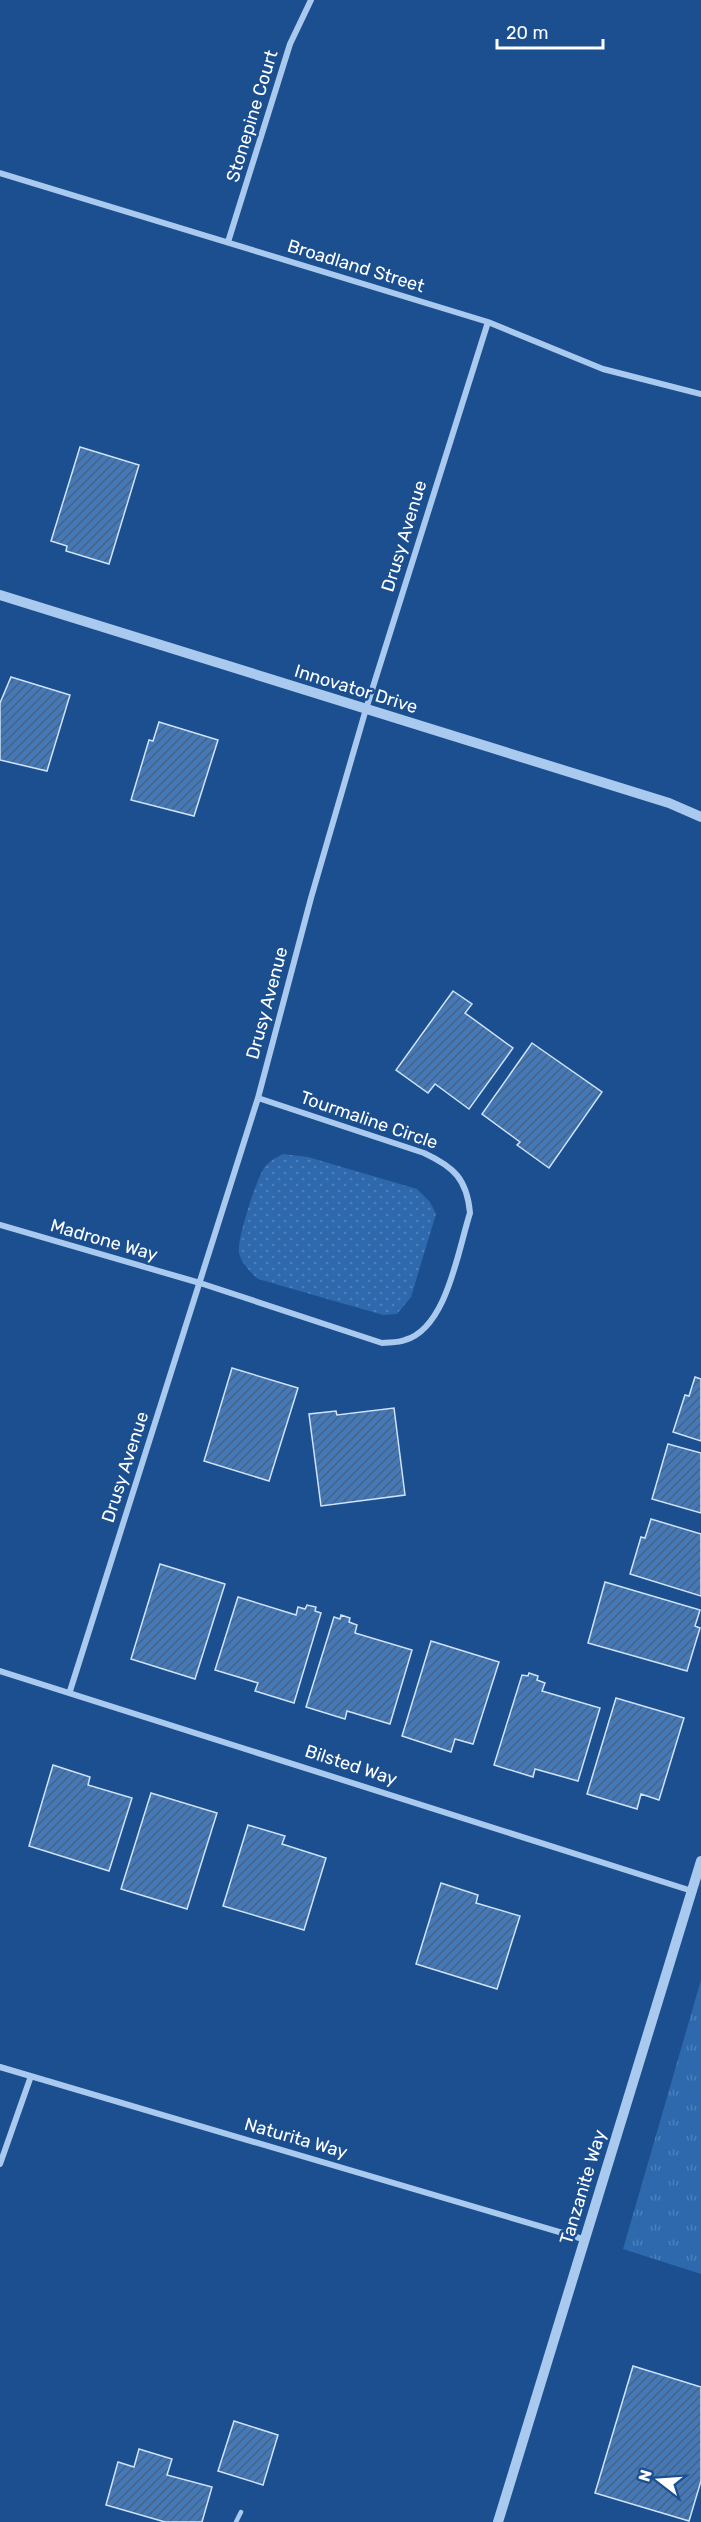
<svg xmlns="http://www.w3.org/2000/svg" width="701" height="2522" viewBox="0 0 701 2522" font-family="Rubik,sans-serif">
<defs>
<pattern id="grass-dots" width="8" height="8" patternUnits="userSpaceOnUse" patternTransform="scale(1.5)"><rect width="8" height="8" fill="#2e69ad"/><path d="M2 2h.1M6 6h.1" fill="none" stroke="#4d80b9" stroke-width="1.8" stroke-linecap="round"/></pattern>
<pattern id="park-tufts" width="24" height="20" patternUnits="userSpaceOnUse" patternTransform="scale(1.5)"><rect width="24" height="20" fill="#2e69ad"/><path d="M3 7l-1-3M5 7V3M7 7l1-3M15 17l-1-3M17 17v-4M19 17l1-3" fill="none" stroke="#4d80b9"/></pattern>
<pattern id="building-hatch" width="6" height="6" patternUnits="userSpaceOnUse" patternTransform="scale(1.5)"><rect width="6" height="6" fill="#4478b7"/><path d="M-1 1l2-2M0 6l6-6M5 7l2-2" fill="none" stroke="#486282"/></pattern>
</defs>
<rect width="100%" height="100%" fill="#1b4f8f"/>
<!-- grass -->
<path fill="url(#grass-dots)" d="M283,1154L308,1157L417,1189L430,1202L436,1214L411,1297L397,1314L383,1315L258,1279C250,1272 242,1264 239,1253C236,1241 257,1178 264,1168C269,1161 275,1158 283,1154Z"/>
<!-- park -->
<path fill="url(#park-tufts)" d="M701,1980V2274L623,2249Z"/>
<!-- building -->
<path fill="url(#building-hatch)" stroke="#cfe3fa" stroke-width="1.5" d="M80,447L139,465L109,564L66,551L67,546L51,541Z
M11,677L70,695L47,771L0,760V703Z
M159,722L218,740L194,816L131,800L149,740L153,741Z
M453,991L472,1004L465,1013L513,1048L469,1109L435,1084L428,1093L396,1070Z
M532,1043L602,1092L549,1168L517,1145L520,1142L482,1114Z
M232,1368L298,1388L269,1481L204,1461Z
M695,1377L701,1379V1441L673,1432L685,1395L689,1396Z
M394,1408L405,1495L321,1506L309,1414L336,1411L337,1415Z
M668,1444L701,1453V1513L652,1499Z
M651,1519L701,1534V1596L630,1574L641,1537L645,1538Z
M160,1564L225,1584L195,1679L131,1659Z
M605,1582L700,1610L695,1626L700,1628L687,1671L588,1643Z
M238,1597L296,1615L298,1607L305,1609L307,1605L316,1607L315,1611L321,1613L294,1703L255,1691L258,1683L215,1670Z
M341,1615L350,1618L349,1622L357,1625L355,1633L412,1650L390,1724L347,1711L345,1719L306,1707L334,1617L340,1619Z
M431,1641L499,1662L473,1744L455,1739L451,1752L402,1736Z
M529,1673L538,1676L537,1680L545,1683L542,1691L600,1708L578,1781L535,1769L533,1777L494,1765L522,1675L528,1676Z
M616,1698L684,1718L659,1800L641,1794L637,1809L587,1794Z
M53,1765L90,1777L88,1785L132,1798L109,1871L29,1846Z
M151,1793L217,1813L187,1909L121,1889Z
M248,1825L285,1836L282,1844L326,1858L304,1930L223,1906Z
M441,1883L478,1895L476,1903L520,1916L497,1989L416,1964Z
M633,2366L701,2387V2481L689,2521L595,2493Z
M234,2421L278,2435L263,2485L218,2471Z
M139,2449L172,2459L167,2475L212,2487L202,2522H165L106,2505L118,2462L134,2467Z"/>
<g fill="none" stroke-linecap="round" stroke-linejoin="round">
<!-- service -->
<path stroke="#a9c9ee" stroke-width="4.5" d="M236,2522L241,2512"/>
<!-- minor -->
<path stroke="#a9c9ee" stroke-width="6" d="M0,173L488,322L603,369L701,394
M228,242L290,44L311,0
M0,1225L200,1283L382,1343C389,1342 398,1343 405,1340C447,1328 458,1250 470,1213C467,1179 454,1167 424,1153L258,1098
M0,1671L692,1891
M70,1691L258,1098L311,898L366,709L488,322
M0,2067L583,2239
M0,2164L31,2076"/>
<!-- tertiary -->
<path stroke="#a9c9ee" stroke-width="10" d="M0,595L669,803L701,817
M498,2522L701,1861"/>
</g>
<g text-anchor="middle" stroke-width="5" stroke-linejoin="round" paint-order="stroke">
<!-- street labels -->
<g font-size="18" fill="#fff" stroke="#1b4f8f">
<text transform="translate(252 116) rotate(-73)" y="6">Stonepine Court</text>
<text transform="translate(356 266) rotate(17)" y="6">Broadland Street</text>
<text transform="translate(404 536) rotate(-73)" y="6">Drusy Avenue</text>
<text transform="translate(356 689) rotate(17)" y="6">Innovator Drive</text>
<text transform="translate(267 1003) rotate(-75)" y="6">Drusy Avenue</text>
<text transform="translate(369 1120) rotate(19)" y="6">Tourmaline Circle</text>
<text transform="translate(104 1240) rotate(16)" y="6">Madrone Way</text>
<text transform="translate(125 1467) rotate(-72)" y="6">Drusy Avenue</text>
<text transform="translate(351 1765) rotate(18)" y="6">Bilsted Way</text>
<text transform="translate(296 2138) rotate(16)" y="6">Naturita Way</text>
<text transform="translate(583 2187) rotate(-73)" y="6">Tanzanite Way</text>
</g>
</g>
<!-- north arrow -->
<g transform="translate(659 2480) rotate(287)" stroke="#1b4f8f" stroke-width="4.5" paint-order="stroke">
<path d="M0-4.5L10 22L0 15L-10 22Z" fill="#ffffff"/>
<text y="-9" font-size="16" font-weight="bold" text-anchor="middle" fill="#ffffff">N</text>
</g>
<!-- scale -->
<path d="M497 39v9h106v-9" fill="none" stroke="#ffffff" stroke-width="3"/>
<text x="506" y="39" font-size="18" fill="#ffffff" stroke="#1b4f8f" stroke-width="4.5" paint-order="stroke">20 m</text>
</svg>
